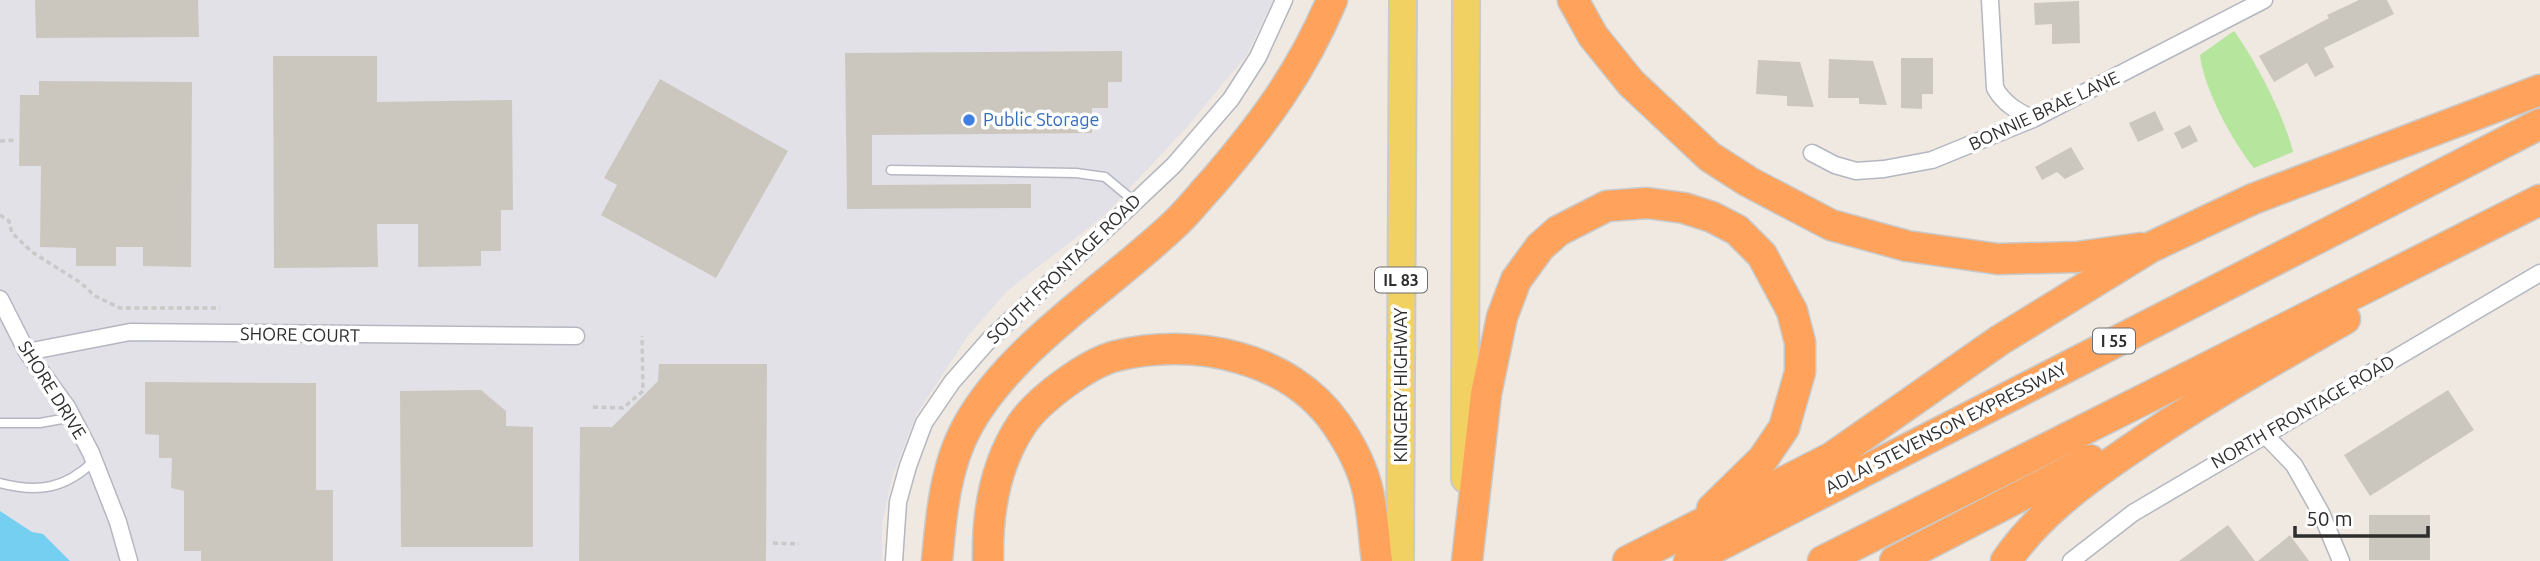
<svg xmlns="http://www.w3.org/2000/svg" width="2540" height="561" viewBox="0 0 2540 561" font-family="Ubuntu,sans-serif">
<rect width="100%" height="100%" fill="#efe9e1"/>
<!-- industrial -->
<path fill="#e3e1e8" d="M0,0H1273L1246,56L1187,127L1104,216L1007,291L968,336L916,415L892,477L882,523V561H0Z"/>
<!-- green -->
<path fill="#b6e59e" d="M2234,31C2256,61 2284,116 2293,152L2254,168C2233,143 2203,87 2200,55Z"/>
<!-- water -->
<path fill="#75cff0" d="M0,511L32,532L43,534L70,561H0Z"/>
<!-- building -->
<path fill="#cbc7bf" d="M35,0H198L199,37L36,38Z
M2359,0H2387L2394,14L2324,48L2334,67L2315,77L2307,63L2274,82L2259,56L2329,18L2327,15Z
M2079,1L2080,43L2052,44V24L2035,25L2034,3Z
M1122,51V82H1108V108H1092V133L872,135V185L1031,184V208L847,209L845,53Z
M273,56H377V102L512,100L513,210H501V251H481V266L418,267V224H377L378,267L274,268Z
M1901,58H1933V94H1922V109L1901,108Z
M1829,59L1873,61L1887,105L1859,104V98H1828Z
M1758,60L1800,62L1814,107L1787,106V96L1756,94Z
M660,79L788,151L716,278L601,215L617,185L604,178Z
M39,81L192,82L191,267L143,266V247H116V266H76V248L40,247L41,166H19L20,95H39Z
M2155,111L2164,130L2138,142L2129,123Z
M2190,125L2198,141L2182,149L2174,133Z
M2071,147L2084,169L2065,179L2057,172L2042,180L2035,167Z
M659,364H767L766,561H579L580,427H612L658,381Z
M145,382L316,383V490H333V561H201V551H184V491L171,488L172,458H159V435L145,434Z
M481,390L506,411V426L533,427V547H401L400,391Z
M2448,390L2474,430L2370,496L2344,455Z
M2369,515H2430V560H2369Z
M2228,525L2255,561H2179Z
M2290,535L2309,561H2258Z"/>
<g fill="none" stroke-linecap="round" stroke-linejoin="round">
<defs>
<path id="service" d="M891,170L1076,173L1105,177L1135,202
M0,423H40L73,417
M0,483C38,493 65,489 94,461"/>
<path id="minor" d="M1990,0L1995,88C2004,104 2017,111 2033,119
M1812,153L1835,165L1856,171L1884,169L1932,160L2033,119L2264,0
M0,299L27,352L67,407L91,453L118,522L129,561
M27,352L130,332L576,336
M2265,435L2294,465L2321,513L2341,561
M894,561L898,502L908,466L924,423L952,382L989,340L1174,165L1231,99L1258,57L1284,0
M2071,561L2133,513L2540,273"/>
<path id="primary" d="M1465,479L1466,0
M1400,561L1403,0"/>
<path id="motorway" d="M1573,0L1593,36L1631,83L1710,157L1749,182L1831,225L1907,246L1998,259L2077,257L2141,248
M937,561C941,517 945,467 967,427C1011,346 1112,285 1178,221C1191,208 1202,194 1214,181C1264,123 1302,71 1332,0
M988,561C987,513 995,464 1022,424C1039,399 1088,363 1116,356C1193,337 1290,356 1337,425C1350,444 1363,469 1368,492C1373,514 1374,539 1377,561
M1467,561L1486,394L1502,317L1516,280L1540,247L1558,231L1607,206L1647,203L1684,208L1712,217L1737,230L1762,255L1792,311L1800,342V372L1784,428L1763,459L1712,509
M1628,561L1831,458L2000,340L2151,247L2253,199L2540,90
M1689,561L2540,124
M1823,561L2540,200
M1895,561L2090,460
M2006,561C2037,516 2080,484 2125,453C2195,404 2270,362 2345,319"/>
</defs>
<!-- service casing -->
<use href="#service" stroke="#b4b7c1" stroke-width="11"/>
<!-- minor casing -->
<use href="#minor" stroke="#b4b7c1" stroke-width="19"/>
<!-- primary casing -->
<use href="#primary" stroke="#c9c9c9" stroke-width="30"/>
<!-- motorway casing -->
<use href="#motorway" stroke="#c9c9c9" stroke-width="33"/>
<!-- path -->
<path stroke="#c9c9c9" stroke-width="3.5" stroke-dasharray="5 3.5" stroke-linecap="butt" d="M0,141L17,140
M0,215L9,221L12,233L32,252L81,283L95,296L120,308H220
M593,407L623,408L643,391L642,336
M773,543L799,544"/>
<!-- service -->
<use href="#service" stroke="#fff" stroke-width="8"/>
<!-- minor -->
<use href="#minor" stroke="#fff" stroke-width="16"/>
<!-- primary -->
<use href="#primary" stroke="#f2d163" stroke-width="26"/>
<!-- motorway -->
<use href="#motorway" stroke="#ffa35c" stroke-width="30"/>
</g>
<!-- markers -->
<circle fill="#3f7fe0" stroke="#fff" stroke-width="2.5" cx="969" cy="120" r="7"/>
<g text-anchor="middle" stroke-width="7" stroke-linejoin="round" paint-order="stroke">
<!-- shield labels -->
<g fill="#fff" stroke="#6d6d6d" stroke-width="2">
<rect x="1375" y="267.5" width="52" height="25" rx="5"/>
<rect x="2093" y="328.5" width="42" height="25" rx="5"/>
</g>
<g font-size="16" font-weight="bold" fill="#2e2e2e">
<text x="1401" y="286">IL 83</text>
<text x="2114" y="347">I 55</text>
</g>
<!-- street labels -->
<g font-size="18" fill="#2e2e2e" stroke="#fff">
<text transform="translate(2044 111) rotate(-25)" y="6">BONNIE BRAE LANE</text>
<text transform="translate(1064 269) rotate(-44)" y="6">SOUTH FRONTAGE ROAD</text>
<text transform="translate(300 335) rotate(1)" y="6">SHORE COURT</text>
<text transform="translate(1401 385) rotate(-90)" y="6">KINGERY HIGHWAY</text>
<text transform="translate(52 390) rotate(58)" y="6">SHORE DRIVE</text>
<text transform="translate(2303 412) rotate(-30)" y="6">NORTH FRONTAGE ROAD</text>
<text transform="translate(1946 428) rotate(-27)" y="6">ADLAI STEVENSON EXPRESSWAY</text>
</g>
<!-- shop labels -->
<g font-size="18" fill="#366cbe" stroke="#fff" text-anchor="start">
<text x="983" y="126">Public Storage</text>
</g>
</g>
<!-- scale -->
<path d="M2295 526v10h133v-10" fill="none" stroke="#2e2e2e" stroke-width="3.5"/>
<text x="2306" y="526" font-size="21" fill="#2e2e2e" stroke="#ffffff" stroke-width="5" paint-order="stroke">50 m</text>
</svg>
